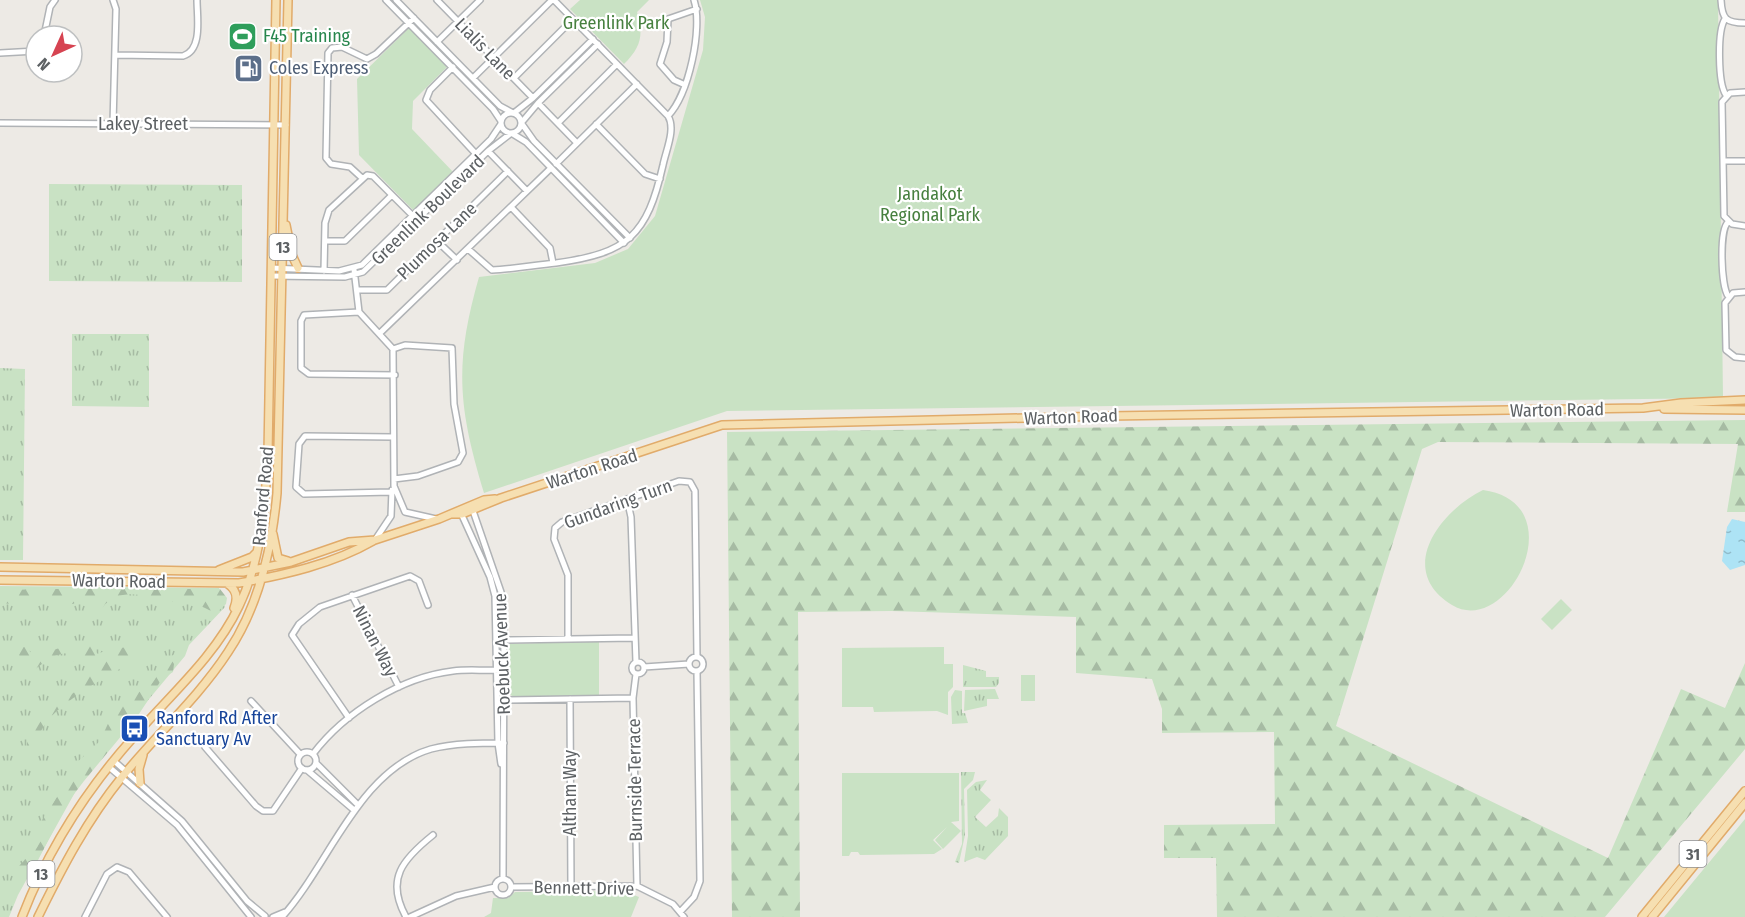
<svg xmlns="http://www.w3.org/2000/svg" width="1745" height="917" viewBox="0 0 1745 917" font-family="'Fira Sans Condensed',sans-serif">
<defs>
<pattern id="grass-tufts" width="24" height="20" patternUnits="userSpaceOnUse" patternTransform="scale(1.5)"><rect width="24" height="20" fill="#c9e2c4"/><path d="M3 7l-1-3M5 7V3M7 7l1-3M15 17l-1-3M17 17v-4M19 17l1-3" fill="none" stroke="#a6bba3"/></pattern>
<pattern id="forest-firs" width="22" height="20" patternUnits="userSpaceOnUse" patternTransform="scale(1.5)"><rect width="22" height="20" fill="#c9e2c4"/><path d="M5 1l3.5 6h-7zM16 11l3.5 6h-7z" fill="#a6bba3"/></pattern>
<pattern id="water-ripples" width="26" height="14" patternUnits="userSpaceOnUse" patternTransform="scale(1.5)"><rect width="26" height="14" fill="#ade3f5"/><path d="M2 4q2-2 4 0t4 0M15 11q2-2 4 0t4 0" fill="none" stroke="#90bbca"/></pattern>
</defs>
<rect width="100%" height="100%" fill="#edeae5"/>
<!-- grass -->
<path fill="url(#grass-tufts)" d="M49,184L242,185V282L49,281Z
M72,334H149V407L72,406Z
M0,368L25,369L23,560H0Z
M0,586L219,588L225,607L189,645L185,656L83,778L18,895L9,917H0Z
M963,665L986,671V677H999V683L996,687H963Z
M995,689L999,699H987V706L964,711L965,690Z
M955,690L962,691V713H965L968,723L952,724L951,697Z
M961,772H975L973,780L964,789L965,835L959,863L955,862L962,844Z
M987,780L980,790L991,800L975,817L986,827L998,816L999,808L1008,817V836L985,860L977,857L964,862L968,836L967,790L976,782Z"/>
<!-- forest -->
<path fill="url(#forest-firs)" d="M1745,420V512H1727L1738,444L1438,442L1422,449L1336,726L1608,858L1681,689L1725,708L1745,663V749L1605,917H1217L1216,858H1164V825L1275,824L1274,732L1162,733V709L1152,679L1076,673V617L892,611L798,612L800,917H732L727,432Z
M0,589L39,590L40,598L27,605L0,603Z
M51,589H220L227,598L226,604L215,614C195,600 190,605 167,601C145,596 119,586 102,608L90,598H83L73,604H58L51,595Z
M100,638L101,641L95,651L98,654L108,649L139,646L144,650L141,657C114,672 68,697 48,720C36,734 37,752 28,766L25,765L29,723L82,687L92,669L91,664L71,661L65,653L51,657L34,670H28L19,655L20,647H26L34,656L66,646L86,647Z
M183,650L174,664L173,672L162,679L137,717L84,781L68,802L36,864L21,880L19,879V866L37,847L40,840L39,825L64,786L70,769L100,741L112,715L134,690L142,692C159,683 162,656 183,650Z"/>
<!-- green -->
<path fill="#c9e2c4" d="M580,0H649L637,12C644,35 641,47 624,64L570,9Z
M700,0H1718L1723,398L727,411L484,493C458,407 454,364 479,277L595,263L628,249L655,216L703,50L705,17Z
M409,28L447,67L413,101L412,129L455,174L416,213L359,155L357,79Z
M1483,490C1576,503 1508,639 1452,605C1395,570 1440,511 1483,490Z
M1561,599L1572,610L1552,630L1541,619Z
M599,641V696L514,697L509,694L506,651L510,644Z
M944,647V664H953V687L948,692V715L937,711L874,712L873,707H842V648Z
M1021,675H1035V701H1021Z
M842,773H959V821L951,822L961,831L943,849L935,840L947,827L933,840L942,849L934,854L860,855L858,852H851L849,856H842Z
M1745,819V917H1664Z
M623,891L639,897L631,917H484L491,913L493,898H508L515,892Z"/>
<!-- water -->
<path fill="url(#water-ripples)" d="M1732,519L1745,522V565L1730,570L1722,561L1727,527Z"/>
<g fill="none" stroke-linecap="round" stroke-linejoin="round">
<defs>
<path id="minor" d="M113,0L116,9L113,124
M386,0L493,109L501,121
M396,0L500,106L513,113
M437,0L533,98
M554,0L668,116
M1721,0C1722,19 1726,23 1745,23
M1725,19C1717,31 1718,84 1726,95
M44,36L50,7L55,0
M437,42L480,0
M0,53L36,51
M115,55L183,56C203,50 197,17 197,0
M453,67L430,90L426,100L476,154
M473,78L552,0
M514,78L573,19
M683,84L674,80L660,64L667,42L668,19L697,9
M1745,92L1730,93L1722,102L1724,216L1732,224L1745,226
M538,103L577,143
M501 123a10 10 0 1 1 20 0a10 10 0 1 1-20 0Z
M514,113L533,98L593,39
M522,122L538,103L598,44
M0,123L286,125
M558,123L617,64
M522,124L534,141L630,238
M596,124L645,174L660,179
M513,134L526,142L624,243
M488,151L527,191
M1723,161H1745
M556,164L637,84
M362,178L350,167L331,164L326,158L328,53L332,48L342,47L367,59L376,54L414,18
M511,207L550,248L553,263
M325,241H345L392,195
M437,241L457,260
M468,249L492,270C513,269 535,265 556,263C628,253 647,236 663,165C666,150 676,129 668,116C689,94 703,28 694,0
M271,268L339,271L362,265L491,139L501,124
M354,269L359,312L393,349L394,486L405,512L436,519
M324,271L325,223L329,210L367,175L373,176L415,218
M271,276L345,277L363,272L488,151L510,134
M357,290H387L508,171
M1745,292L1733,293L1725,303L1726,350L1735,357L1745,358
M1728,296C1721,285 1719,231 1728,222
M359,312L304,315L301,321V368L309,374L395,375
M380,333L551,168
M393,349L405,345L452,348L454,404L463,453L458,462L418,476L394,479
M391,492L304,494L296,487L299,444L305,436L393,437
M627,499L631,517L636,662
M472,508L501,592L504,614L503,879
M460,511L490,577L495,596L498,743L501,764
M375,540L391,516L392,490
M352,595L399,687
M568,639V575L554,539L555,528L562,522L679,481L690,482L695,491L697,657
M503,640L634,638
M689 664a7 7 0 1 1 14 0a7 7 0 1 1-14 0Z
M632 668a6 6 0 1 1 12 0a6 6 0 1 1-12 0Z
M644,667L689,664
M636,674L633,698L637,886
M570,699L571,888
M503,700L633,698
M251,701L300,754
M349,718L292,635L299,624L320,607L410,576L419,581L428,605
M205,747L256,806L263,811H273L302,768
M298 761a9 9 0 1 1 18 0a9 9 0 1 1-18 0Z
M313,754C344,713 401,677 453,671C468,669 484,671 499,670
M114,761L182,821L247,901L265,916
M316,763L358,805
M109,767L177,825L251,917
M307,770L354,810
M495 887a8 8 0 1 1 16 0a8 8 0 1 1-16 0Z
M511,887L637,886L673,904L684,917
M680,912L694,897L700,881L697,671
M85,917L107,874L117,867L129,872L167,917
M273,917L285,912
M282,917C329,865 359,770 431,749C454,743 481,743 504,743
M406,917C385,879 403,859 433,835
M410,917L456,896L495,887"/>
<path id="major" d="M286,225L292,255L298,268
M1664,409L1745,410
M453,514H462L501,498L722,425L1109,416L1643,408L1681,403L1745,400
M273,534L278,558L288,561
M0,567L243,572L291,562L349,542L375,540L439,519L484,500L495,499
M219,570L252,557L257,552
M0,580L239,583C284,575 333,564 373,541
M228,584C237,590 238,598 234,608
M140,783L139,769L143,755
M22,917C47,852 85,792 131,740C168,697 215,657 239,606C262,558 265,506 268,454L276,0
M38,917C62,868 87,820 122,777C156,735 198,698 228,652C259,606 272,548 277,493L288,0
M1642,917L1745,791
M1652,917L1745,803"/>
</defs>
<!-- minor casing -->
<use href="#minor" stroke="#b0b3b6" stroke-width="8"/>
<!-- major casing -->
<use href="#major" stroke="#e1ab6a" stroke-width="10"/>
<!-- minor -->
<use href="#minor" stroke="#fff" stroke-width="5"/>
<!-- major -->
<use href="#major" stroke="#f6dfb1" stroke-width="7"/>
</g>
<!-- icons -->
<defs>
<symbol id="stadium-square" viewBox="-11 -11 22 22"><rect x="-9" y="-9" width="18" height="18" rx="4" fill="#2e9e5b" stroke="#fff"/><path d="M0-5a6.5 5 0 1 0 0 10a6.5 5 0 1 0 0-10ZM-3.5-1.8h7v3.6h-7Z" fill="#fff"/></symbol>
<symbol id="fuel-square" viewBox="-11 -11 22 22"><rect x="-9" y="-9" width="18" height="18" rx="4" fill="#5c6f8a" stroke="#fff"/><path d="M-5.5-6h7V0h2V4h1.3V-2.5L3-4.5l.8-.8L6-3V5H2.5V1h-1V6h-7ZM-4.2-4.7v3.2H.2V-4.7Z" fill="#fff"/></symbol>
<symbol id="bus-square" viewBox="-11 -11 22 22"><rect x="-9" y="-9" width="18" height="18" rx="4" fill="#1a4fb4" stroke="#fff"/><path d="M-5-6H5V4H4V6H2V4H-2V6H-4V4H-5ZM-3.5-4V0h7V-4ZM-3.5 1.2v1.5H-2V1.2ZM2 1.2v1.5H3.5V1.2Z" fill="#fff"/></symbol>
</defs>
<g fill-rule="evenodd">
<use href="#stadium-square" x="226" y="20" width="33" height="33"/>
<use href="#fuel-square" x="232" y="52" width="33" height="33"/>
<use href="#bus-square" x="118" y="712" width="33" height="33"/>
</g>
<g text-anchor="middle" stroke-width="4.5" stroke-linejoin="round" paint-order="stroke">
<!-- shield labels -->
<g fill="#fff" stroke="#8e9092" stroke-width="1.5">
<rect x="269.5" y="234" width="27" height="26" rx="4.5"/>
<rect x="1679.5" y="841" width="27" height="26" rx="4.5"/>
<rect x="27.5" y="861" width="27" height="26" rx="4.5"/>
</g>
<g font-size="16" font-weight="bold" fill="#5d6164">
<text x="283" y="253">13</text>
<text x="1693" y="860">31</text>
<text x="41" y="880">13</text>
</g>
<!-- park labels -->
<g font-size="18" fill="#47803f" stroke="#fff">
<text x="616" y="29">Greenlink Park</text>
<text x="930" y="200">Jandakot<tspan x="930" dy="21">Regional Park</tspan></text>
</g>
<!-- leisure labels -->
<g font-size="18" fill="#27864d" stroke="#fff" text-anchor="start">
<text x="263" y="42">F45 Training</text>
</g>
<!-- street labels -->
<g font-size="18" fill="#5d6164" stroke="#fff">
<text transform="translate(485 49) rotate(46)" y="6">Lialis Lane</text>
<text x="143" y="130">Lakey Street</text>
<text transform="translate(428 210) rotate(-44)" y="6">Greenlink Boulevard</text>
<text transform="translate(437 241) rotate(-44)" y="6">Plumosa Lane</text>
<text transform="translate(1557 410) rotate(-1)" y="6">Warton Road</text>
<text transform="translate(1071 417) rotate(-2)" y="6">Warton Road</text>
<text transform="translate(592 469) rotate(-18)" y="6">Warton Road</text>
<text transform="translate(263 496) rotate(-85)" y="6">Ranford Road</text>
<text transform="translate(618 504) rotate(-20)" y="6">Gundaring Turn</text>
<text transform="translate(119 581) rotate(1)" y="6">Warton Road</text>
<text transform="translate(375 641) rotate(63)" y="6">Ninan Way</text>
<text transform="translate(502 654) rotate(-92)" y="6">Roebuck Avenue</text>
<text transform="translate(635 780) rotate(-91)" y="6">Burnside Terrace</text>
<text transform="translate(570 793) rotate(-90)" y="6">Altham Way</text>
<text transform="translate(584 888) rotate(1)" y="6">Bennett Drive</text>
</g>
<!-- service labels -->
<g font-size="18" fill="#4e5e75" stroke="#fff" text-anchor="start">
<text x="269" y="74">Coles Express</text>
</g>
<!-- transit labels -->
<g font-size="18" fill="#164399" stroke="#fff" text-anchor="start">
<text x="156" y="724">Ranford Rd After<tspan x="156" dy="21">Sanctuary Av</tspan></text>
</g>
</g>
<!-- north arrow -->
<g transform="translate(54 54) rotate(225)"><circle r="28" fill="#ffffff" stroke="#bec0c1" stroke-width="1.5"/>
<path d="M0-4.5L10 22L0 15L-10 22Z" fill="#d64351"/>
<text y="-9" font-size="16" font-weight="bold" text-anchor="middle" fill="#5d6164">N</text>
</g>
</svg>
